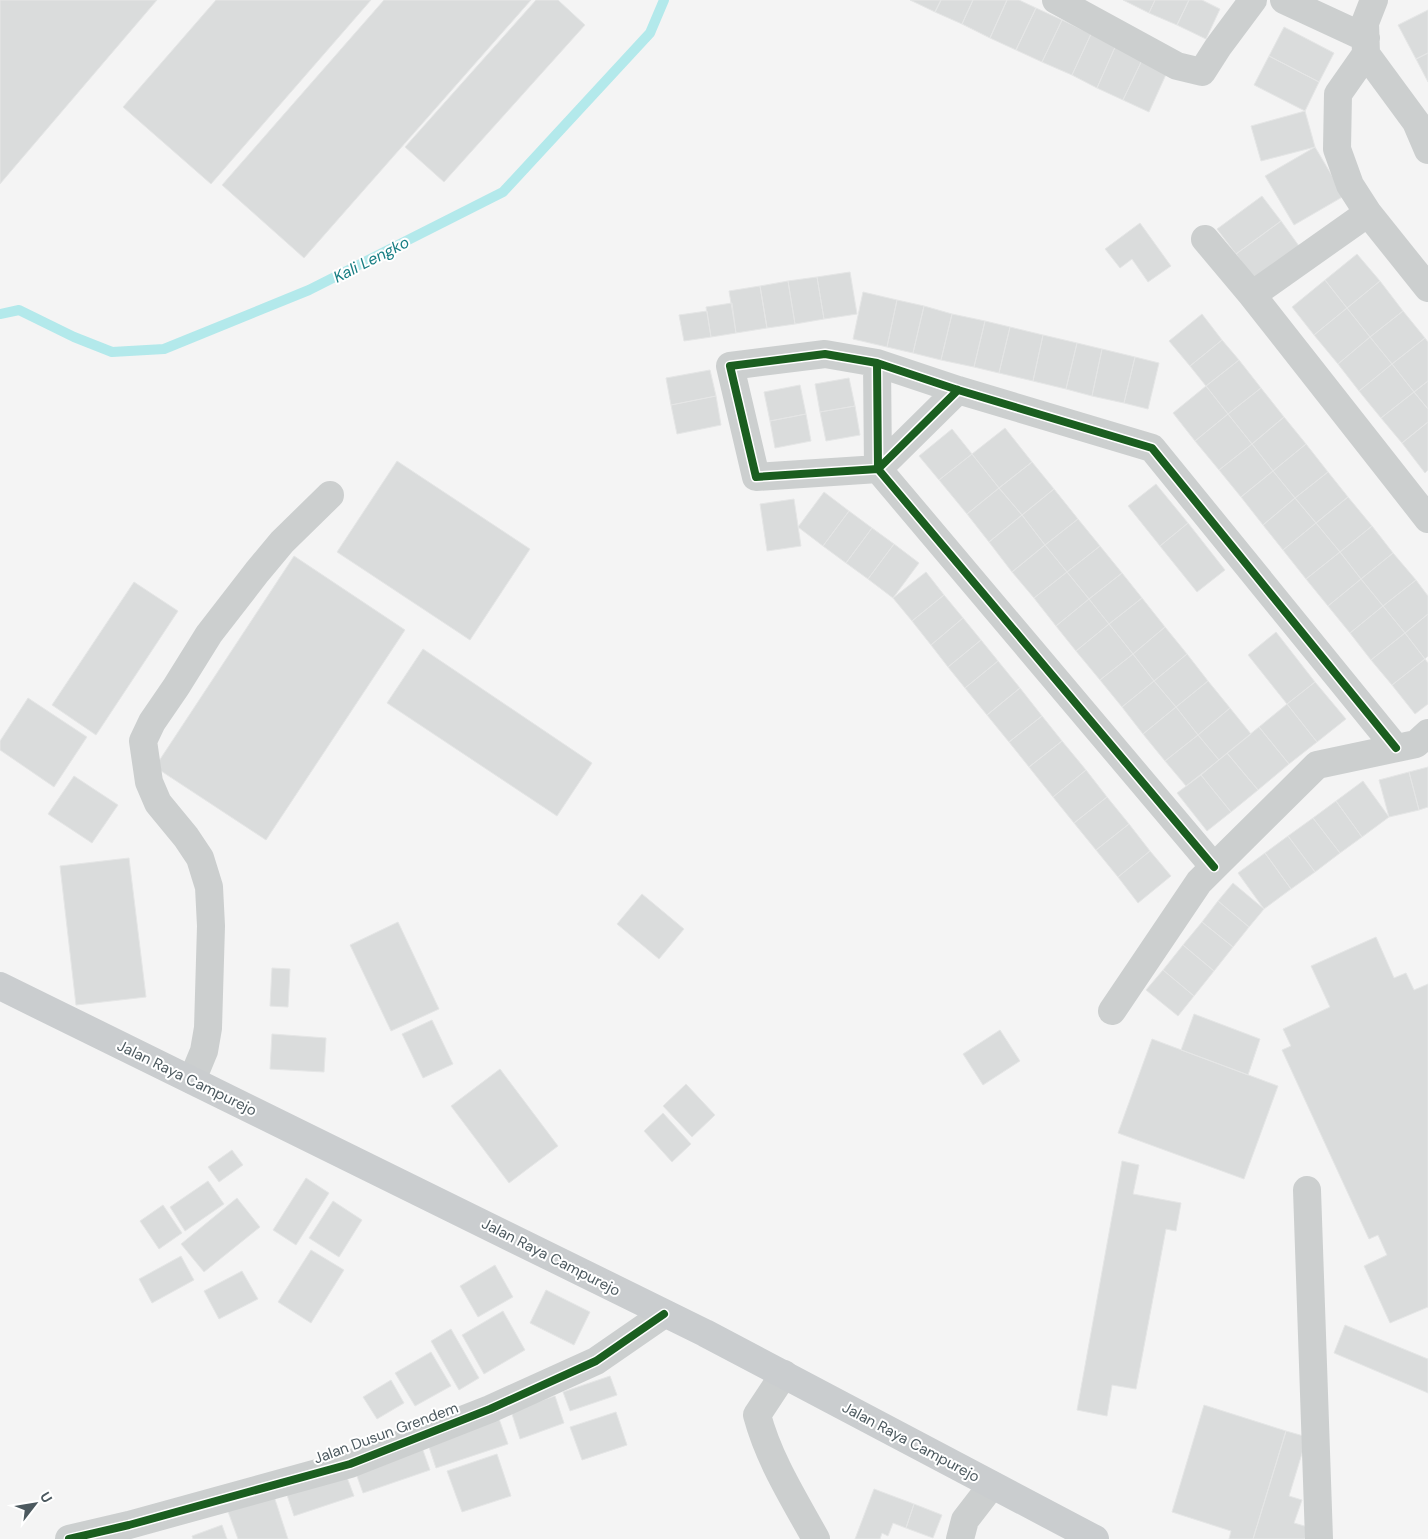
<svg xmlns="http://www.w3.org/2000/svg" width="1428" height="1539" viewBox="0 0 1428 1539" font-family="'DM Sans',sans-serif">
<rect width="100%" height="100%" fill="#f4f4f4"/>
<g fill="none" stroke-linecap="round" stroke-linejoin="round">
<!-- stream -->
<path stroke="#b3e9eb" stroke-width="10" d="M0,314L19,310L74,337L112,352L164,349L309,290L503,192L650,33L664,0"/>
</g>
<!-- building -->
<path fill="#dadcdc" stroke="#e5e6e6" d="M0,0H157L0,184Z
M216,0H371L211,184L123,107Z
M384,0H531L304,258L222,185Z
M536,0H558L585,25L444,182L405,147Z
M910,0H941L935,12Z
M941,0H973L962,24L935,12Z
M973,0H1007L990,38L962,24Z
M1007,0H1019L1036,8L1016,50L990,38Z
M1123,0H1155L1149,13Z
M1155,0H1189L1177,25L1149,13Z
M1189,0H1202L1220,9L1206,39L1177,25Z
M1036,8L1062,20L1042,62L1016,50Z
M1428,10V53L1416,59L1398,25Z
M1062,20L1091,34L1072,75L1042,62Z
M1284,27L1334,53L1319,82L1269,56Z
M1091,34L1116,45L1097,88L1072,75Z
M1116,45L1143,58L1123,100L1097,88Z
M1428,53V82L1416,59Z
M1269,56L1319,82L1305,111L1254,85Z
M1143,58L1168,70L1149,112L1123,100Z
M1305,111L1315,147L1261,161L1251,126Z
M1315,147L1344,196L1294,225L1265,176Z
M1262,196L1281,221L1236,254L1217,229Z
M1281,221L1299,246L1254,279L1236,254Z
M1140,223L1171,266L1148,282L1132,259L1120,268L1105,249Z
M1357,254L1380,281L1347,308L1325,280Z
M850,272L857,314L824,319L817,277Z
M817,277L824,319L795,324L788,281Z
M1325,280L1347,308L1314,335L1292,307Z
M788,281L795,324L767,328L760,286Z
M1380,281L1403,311L1370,337L1347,308Z
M760,286L767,328L736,333L729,291Z
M863,292L897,300L887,347L853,339Z
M897,300L924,306L913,353L887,347Z
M732,303L736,333L711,337L706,307Z
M924,306L952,314L941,360L913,353Z
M1347,308L1370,337L1338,364L1314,335Z
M707,311L711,337L684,341L679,315Z
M1403,311L1425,338L1392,364L1370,337Z
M952,314L985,321L974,367L941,360Z
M1202,314L1222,340L1190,366L1169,341Z
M985,321L1010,327L999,373L974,367Z
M1010,327L1043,335L1033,381L999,373Z
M1043,335L1077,343L1066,389L1033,381Z
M1370,337L1392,364L1359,391L1338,364Z
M1425,338L1428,342V381L1414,392L1392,364Z
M1222,340L1239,360L1206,386L1190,366Z
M1077,343L1102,349L1092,396L1066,389Z
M1102,349L1135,357L1124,403L1092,396Z
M1135,357L1159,363L1148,409L1124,403Z
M1239,360L1261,388L1228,414L1206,386Z
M1392,364L1414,392L1381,418L1359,391Z
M710,370L716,396L671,405L666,378Z
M849,378L855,406L820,412L815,384Z
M1428,381V409L1414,392Z
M800,385L806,414L770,421L764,392Z
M1206,386L1228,414L1195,441L1173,413Z
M1261,388L1284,417L1252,444L1228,414Z
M1414,392L1428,409V422L1402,443L1381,418Z
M716,396L721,425L677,434L671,405Z
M855,406L860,435L826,441L820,412Z
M806,414L811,441L775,448L770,421Z
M1228,414L1252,444L1219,470L1195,441Z
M1284,417L1306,444L1273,471L1252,444Z
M1428,422V470L1425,473L1402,443Z
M1005,428L1032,462L999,488L972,454Z
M952,429L972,454L939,480L919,456Z
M1252,444L1273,471L1241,497L1219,470Z
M1306,444L1328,472L1295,498L1273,471Z
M972,454L999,488L967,514L939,480Z
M397,461L530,549L470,640L337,552Z
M1032,462L1054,489L1022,515L999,488Z
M1273,471L1295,498L1263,525L1241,497Z
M1328,472L1348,497L1316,523L1295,498Z
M1156,484L1188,523L1160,546L1128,506Z
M999,488L1022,515L989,542L967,514Z
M1054,489L1078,519L1045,545L1022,515Z
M824,492L849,511L823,546L798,527Z
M1348,497L1372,526L1340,552L1316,523Z
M1295,498L1316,523L1283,550L1263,525Z
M794,499L801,546L767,551L760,504Z
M849,511L872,528L846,563L823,546Z
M1022,515L1045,545L1012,572L989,542Z
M1078,519L1100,546L1067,572L1045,545Z
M1188,523L1225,570L1197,592L1160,546Z
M1316,523L1340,552L1306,579L1283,550Z
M1372,526L1393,553L1361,579L1340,552Z
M872,528L894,544L868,579L846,563Z
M894,544L919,563L893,598L868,579Z
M1045,545L1067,572L1034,598L1012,572Z
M1100,546L1122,573L1089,599L1067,572Z
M1340,552L1361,579L1328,606L1306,579Z
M1393,553L1416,580L1383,606L1361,579Z
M294,556L405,630L266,840L155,767Z
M926,572L944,595L912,621L893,598Z
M1067,572L1089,599L1056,626L1034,598Z
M1122,573L1142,598L1109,624L1089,599Z
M1361,579L1383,606L1350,633L1328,606Z
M1416,580L1428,596V614L1405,633L1383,606Z
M134,582L178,611L96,735L52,705Z
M944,595L963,618L931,645L912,621Z
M1142,598L1165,627L1133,654L1109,624Z
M1089,599L1109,624L1076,651L1056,626Z
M1383,606L1405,633L1371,660L1350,633Z
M1428,614V656L1425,659L1405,633Z
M963,618L981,640L948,667L931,645Z
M1109,624L1133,654L1100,680L1076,651Z
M1165,627L1187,654L1154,681L1133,654Z
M1276,632L1315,682L1287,704L1248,655Z
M1405,633L1425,659L1392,685L1371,660Z
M981,640L998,661L965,688L948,667Z
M423,649L592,763L557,816L387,703Z
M1133,654L1154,681L1122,707L1100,680Z
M1187,654L1208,681L1176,707L1154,681Z
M1425,659L1428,663V704L1415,714L1392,685Z
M998,661L1020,688L987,715L965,688Z
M1154,681L1176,707L1143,734L1122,707Z
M1208,681L1230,708L1198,735L1176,707Z
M1315,682L1346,719L1317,742L1287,704Z
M1020,688L1042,716L1009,742L987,715Z
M28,698L87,737L54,787L0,750V741Z
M1287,704L1317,742L1289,764L1259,727Z
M1176,707L1198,735L1165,761L1143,734Z
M1230,708L1251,734L1219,760L1198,735Z
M1042,716L1062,741L1029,767L1009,742Z
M1259,727L1289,764L1258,790L1227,753Z
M1198,735L1219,760L1186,786L1165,761Z
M1062,741L1086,770L1053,797L1029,767Z
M1227,753L1258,790L1231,812L1201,775Z
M1428,767V807L1419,810L1409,772Z
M1086,770L1107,797L1074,823L1053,797Z
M1409,772L1419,810L1389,817L1379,780Z
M1201,775L1231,812L1207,831L1177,793Z
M74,776L118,805L92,843L48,814Z
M1363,781L1389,817L1362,837L1336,801Z
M1107,797L1129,824L1096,850L1074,823Z
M1336,801L1362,837L1340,853L1313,818Z
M1313,818L1340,853L1315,872L1288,836Z
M1129,824L1150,851L1118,877L1096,850Z
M1288,836L1315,872L1291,889L1265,853Z
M1150,851L1171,876L1138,903L1118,877Z
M1265,853L1291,889L1264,909L1238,873Z
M129,858L146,997L76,1005L60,866Z
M1233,883L1264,909L1249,927L1218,901Z
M642,894L684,929L659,959L617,924Z
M1218,901L1249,927L1233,947L1202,922Z
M398,922L439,1009L391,1031L350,945Z
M1202,922L1233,947L1214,971L1183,945Z
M1376,937L1394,978L1406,973L1414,990L1428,984V1307L1390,1323L1364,1266L1387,1255L1378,1235L1369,1239L1282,1050L1291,1046L1283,1029L1330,1007L1311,966Z
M1183,945L1214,971L1194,996L1163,970Z
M272,968L290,969L288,1007L270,1006Z
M1163,970L1194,996L1178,1016L1146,990Z
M1194,1014L1260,1039L1248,1075L1181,1050Z
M432,1020L453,1064L423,1078L402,1034Z
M1000,1030L1020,1061L983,1085L963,1054Z
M272,1034L326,1038L324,1072L270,1069Z
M1152,1039L1278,1086L1244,1179L1118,1133Z
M500,1069L558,1146L509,1183L451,1106Z
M686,1084L715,1115L692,1137L663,1106Z
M663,1113L691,1144L672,1162L644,1131Z
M232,1150L243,1165L219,1182L208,1167Z
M1122,1161L1139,1165L1133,1194L1181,1203L1176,1231L1166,1229L1136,1389L1112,1385L1107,1416L1077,1410Z
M306,1178L329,1193L296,1245L273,1230Z
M208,1181L224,1204L185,1231L170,1207Z
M237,1198L260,1227L204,1272L181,1244Z
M333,1201L362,1220L339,1257L309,1238Z
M163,1205L182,1233L159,1249L140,1221Z
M311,1250L344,1270L311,1323L278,1302Z
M181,1256L194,1280L152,1303L139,1279Z
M495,1265L513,1297L478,1317L460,1286Z
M242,1271L258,1299L219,1319L204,1291Z
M546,1290L590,1312L574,1345L530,1323Z
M503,1311L525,1350L484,1374L462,1335Z
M1345,1325L1428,1359V1393L1334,1353Z
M451,1329L479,1378L459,1390L431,1341Z
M431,1352L451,1386L415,1406L395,1373Z
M610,1376L617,1395L570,1411L563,1392Z
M391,1380L404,1403L377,1419L363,1397Z
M555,1396L564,1423L520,1439L511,1411Z
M1204,1405L1286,1431L1253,1539H1229L1231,1531L1172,1512Z
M616,1412L627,1445L582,1460L570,1427Z
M498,1416L508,1444L436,1468L427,1441Z
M1286,1431L1307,1437L1289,1496L1302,1500L1294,1523L1308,1527L1305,1539H1253Z
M420,1442L430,1470L363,1493L353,1465Z
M497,1454L511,1496L462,1512L447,1471Z
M345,1472L354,1496L294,1516L286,1492Z
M874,1489L914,1504L906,1528L893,1523L888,1536L882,1533L880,1539H855Z
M272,1490L288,1539H238L226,1506Z
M914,1504L942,1515L933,1538L906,1528Z
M222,1525L227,1539H193L192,1536Z"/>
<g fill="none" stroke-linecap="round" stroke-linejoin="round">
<!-- minor -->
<path stroke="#cccfcf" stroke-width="28" d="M1056,0L1177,66L1202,72L1218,47L1253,0
M1284,0L1366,38
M1374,0L1365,23L1366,54L1416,122L1428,150
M1366,54L1338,94L1337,149L1350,185L1368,213L1428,288
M1205,239L1252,295L1428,519
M1252,295L1368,213
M877,363L878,469L1214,867
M958,390L878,469L756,477L730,366L825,354L877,363L958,390L1152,448L1396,748
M1112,1011L1199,882L1317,765L1416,744L1428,733
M192,1080L204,1051L208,1028L211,926L209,887L200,858L186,837L158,803L149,782L143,741L152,722L176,687L209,634L257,572L282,542L330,495
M1307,1190L1319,1539
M784,1374L757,1415C769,1460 794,1499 816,1539
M69,1539L129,1525L350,1464L490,1409L596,1361L664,1314
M960,1539L965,1520L992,1485"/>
<!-- major -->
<path stroke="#cacdcf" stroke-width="28" d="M0,986L705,1333L1095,1539"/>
<defs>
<path id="cycleway" d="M877,363L878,469L1214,867
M958,390L878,469L756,477L730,366L825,354L877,363L958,390L1152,448L1396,748
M69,1539L129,1525L350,1464L490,1409L596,1361L664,1314"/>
</defs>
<!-- cycleway casing -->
<use href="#cycleway" stroke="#fff" stroke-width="11"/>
<!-- cycleway -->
<use href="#cycleway" stroke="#1b5e20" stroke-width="8"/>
</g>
<g text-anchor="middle" stroke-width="4" stroke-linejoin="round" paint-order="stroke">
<!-- street labels -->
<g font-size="15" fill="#4c595f" stroke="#fff">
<text transform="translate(187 1078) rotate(26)" y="5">Jalan Raya Campurejo</text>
<text transform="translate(551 1257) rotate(27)" y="5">Jalan Raya Campurejo</text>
<text transform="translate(386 1433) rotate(-20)" y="5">Jalan Dusun Grendem</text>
<text transform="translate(911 1442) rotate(28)" y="5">Jalan Raya Campurejo</text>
</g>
<!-- water labels -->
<g font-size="16" font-style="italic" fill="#167d82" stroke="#fff">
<text transform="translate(371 259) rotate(-27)" y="6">Kali Lengko</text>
</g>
</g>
<!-- north arrow -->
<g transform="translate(35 1504) rotate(59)" stroke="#ffffff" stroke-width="4" paint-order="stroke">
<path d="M0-4L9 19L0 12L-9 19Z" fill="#4c595f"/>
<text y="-8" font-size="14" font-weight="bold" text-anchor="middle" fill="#4c595f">U</text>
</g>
</svg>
